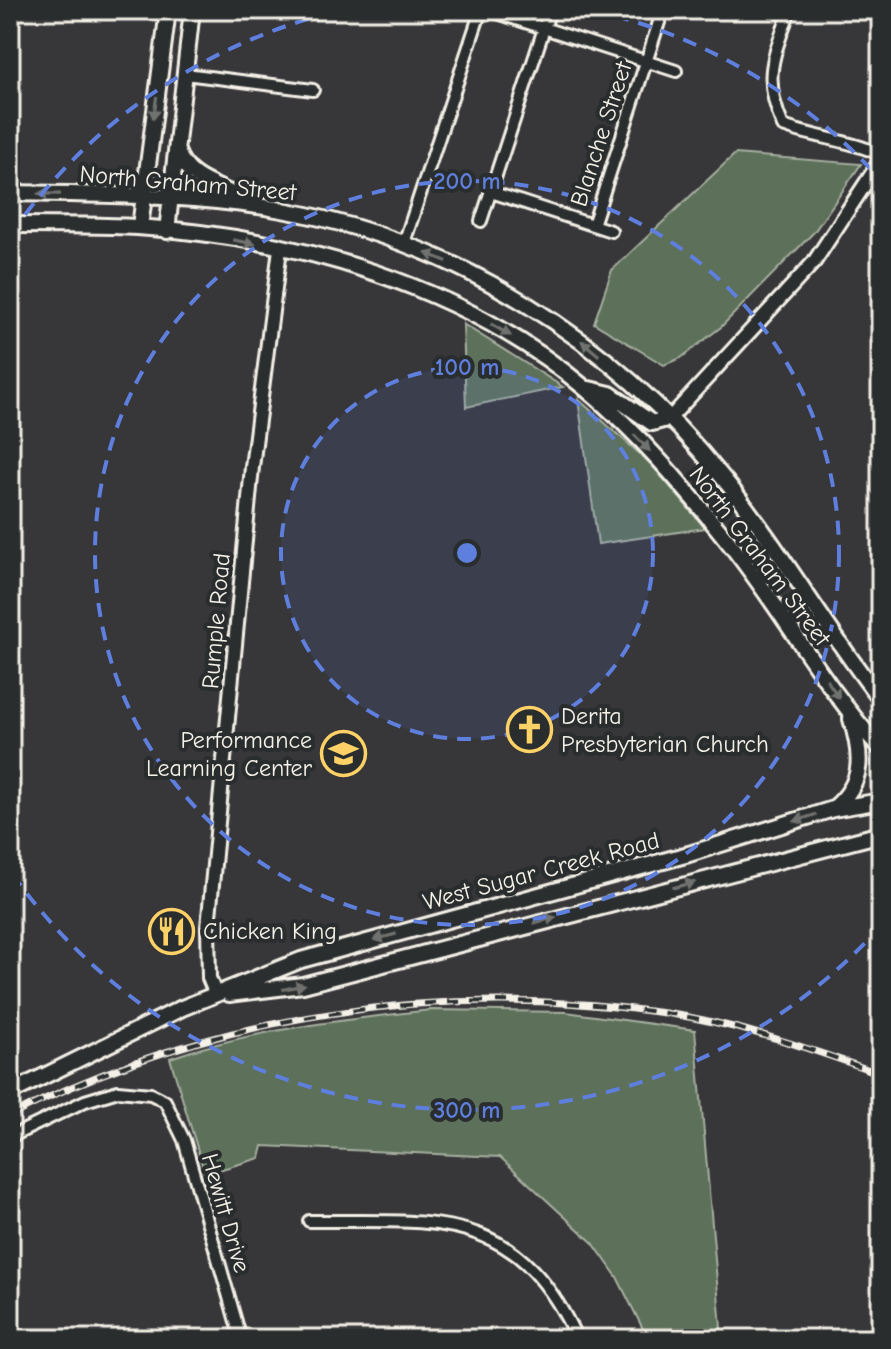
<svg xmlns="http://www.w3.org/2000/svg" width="891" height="1349" viewBox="0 0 891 1349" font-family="'Comic Neue',sans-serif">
<rect width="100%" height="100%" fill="#373639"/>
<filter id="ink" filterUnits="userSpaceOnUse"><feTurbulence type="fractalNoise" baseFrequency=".0125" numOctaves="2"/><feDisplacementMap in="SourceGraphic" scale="16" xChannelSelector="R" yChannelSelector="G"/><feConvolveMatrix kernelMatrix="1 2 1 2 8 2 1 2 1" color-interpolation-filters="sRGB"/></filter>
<g filter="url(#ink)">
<!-- green -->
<path fill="#5b705a" stroke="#a8b0a1" stroke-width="2" d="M735,154L861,164L814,232L721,327L681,358L664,365L594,323L612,270Z
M463,324L563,387L466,407Z
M578,399L651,464L705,528L598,544Z
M431,1010L566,1012L695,1030L722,1339H648L617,1277L593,1243L500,1157L263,1146L260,1158L205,1174L170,1058C254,1029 343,1020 431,1010Z"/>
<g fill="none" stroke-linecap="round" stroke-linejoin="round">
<defs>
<path id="minor" d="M488,10L676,71
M790,10C773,58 762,77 783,126C815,138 851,140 881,155
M185,74L313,90
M491,192L611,231
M481,221L550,10
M593,225L663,10
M404,243L481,10
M10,1137L85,1101L118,1091L151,1094L165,1101L184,1140L241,1339
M309,1221C436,1222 516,1206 577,1339"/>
<path id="tertiary" d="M670,418L814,262L881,160
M216,995L209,978L208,927L252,467L280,249"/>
<path id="secondary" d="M177,151C189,185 224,184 249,205
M10,193C100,195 194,194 282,210C456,241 613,341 723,478C780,548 825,628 881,700
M10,225C52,225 95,225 137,227C296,237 463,285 586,389C638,432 684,487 726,539C781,607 822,685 881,749
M140,227L168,10
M167,231L192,10
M589,389L610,394L652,423L670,418
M834,808C865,782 862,754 851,719
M229,994L303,985L881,834
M10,1093L182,1008L301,960L689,854L833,809L881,801"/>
</defs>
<!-- minor casing -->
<use href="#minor" stroke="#f4f1e8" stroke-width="16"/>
<!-- tertiary casing -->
<use href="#tertiary" stroke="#f4f1e8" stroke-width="18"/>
<!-- secondary casing -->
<use href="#secondary" stroke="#f4f1e8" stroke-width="20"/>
<!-- minor -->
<use href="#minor" stroke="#2a2d2e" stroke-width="10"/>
<!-- tertiary -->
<use href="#tertiary" stroke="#2a2d2e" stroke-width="12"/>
<!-- secondary -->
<use href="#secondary" stroke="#2a2d2e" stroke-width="14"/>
<defs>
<path id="rail" d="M10,1116C212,1013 442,981 665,1013C739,1024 811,1049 881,1074"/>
</defs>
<!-- rail casing -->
<use href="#rail" stroke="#f4f1e8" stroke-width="7"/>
<!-- rail -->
<use href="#rail" stroke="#2a2d2e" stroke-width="4" stroke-dasharray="12" stroke-linecap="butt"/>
</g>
<!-- one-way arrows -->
<defs><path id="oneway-solid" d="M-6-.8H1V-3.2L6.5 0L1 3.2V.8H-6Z" transform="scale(2)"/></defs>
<g fill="#71726f">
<use href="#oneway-solid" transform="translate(155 108) rotate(98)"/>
<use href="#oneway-solid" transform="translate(49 194) rotate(-179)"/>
<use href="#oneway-solid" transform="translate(244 242) rotate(11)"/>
<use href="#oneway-solid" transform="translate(436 257) rotate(-158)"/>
<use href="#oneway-solid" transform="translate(501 330) rotate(30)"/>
<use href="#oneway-solid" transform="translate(590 348) rotate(-140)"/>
<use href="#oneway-solid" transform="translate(642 443) rotate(46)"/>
<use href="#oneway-solid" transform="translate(833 689) rotate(56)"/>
<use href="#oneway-solid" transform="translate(805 818) rotate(162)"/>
<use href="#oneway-solid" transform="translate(684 885) rotate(-14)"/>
<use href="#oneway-solid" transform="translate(545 920) rotate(-15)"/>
<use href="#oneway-solid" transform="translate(385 937) rotate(165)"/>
<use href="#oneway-solid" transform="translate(294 987) rotate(-12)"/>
</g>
</g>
<!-- distance rings -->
<circle cx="467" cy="553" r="186" fill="#5e7fdd" fill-opacity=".12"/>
<g fill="none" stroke="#5e7fdd" stroke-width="4" stroke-dasharray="14 10">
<circle cx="467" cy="553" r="186"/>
<circle cx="467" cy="553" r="372"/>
<path d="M881 926A557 557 0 0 1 11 872M11 234A557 557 0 0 1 342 10M592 10A557 557 0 0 1 881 180"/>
</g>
<!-- icons -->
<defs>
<symbol id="church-ring" viewBox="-11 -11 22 22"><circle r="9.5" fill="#2a2d2e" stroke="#ffd166" stroke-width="1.5"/><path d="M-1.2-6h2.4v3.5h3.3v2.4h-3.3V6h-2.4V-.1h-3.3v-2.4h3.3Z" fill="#ffd166"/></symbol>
<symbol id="school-ring" viewBox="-11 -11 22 22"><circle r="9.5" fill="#2a2d2e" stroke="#ffd166" stroke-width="1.5"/><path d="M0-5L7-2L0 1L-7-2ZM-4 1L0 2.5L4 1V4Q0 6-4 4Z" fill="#ffd166"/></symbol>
<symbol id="restaurant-ring" viewBox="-11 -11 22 22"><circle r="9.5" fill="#2a2d2e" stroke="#ffd166" stroke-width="1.5"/><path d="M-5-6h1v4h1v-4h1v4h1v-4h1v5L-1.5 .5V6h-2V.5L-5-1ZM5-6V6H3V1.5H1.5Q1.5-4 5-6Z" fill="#ffd166"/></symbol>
</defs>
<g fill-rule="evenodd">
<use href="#church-ring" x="504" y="704" width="51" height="51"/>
<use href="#school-ring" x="318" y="728" width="51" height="51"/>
<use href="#restaurant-ring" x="146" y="906" width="51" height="51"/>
</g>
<g text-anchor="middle" stroke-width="8" stroke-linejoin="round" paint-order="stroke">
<!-- street labels -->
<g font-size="24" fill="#f4f1e8" stroke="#2a2d2e">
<text transform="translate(601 134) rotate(-72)" y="8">Blanche Street</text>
<text transform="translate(188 183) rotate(5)" y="8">North Graham Street</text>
<text transform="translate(760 556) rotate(53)" y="8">North Graham Street</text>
<text transform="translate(216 621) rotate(-85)" y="8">Rumple Road</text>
<text transform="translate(541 871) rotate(-15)" y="8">West Sugar Creek Road</text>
<text transform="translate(226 1213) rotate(74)" y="8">Hewitt Drive</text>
</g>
<!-- poi labels -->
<g font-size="24" fill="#f4f1e8" stroke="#2a2d2e" text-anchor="start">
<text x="561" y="724">Derita<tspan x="561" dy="28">Presbyterian Church</tspan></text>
<text x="312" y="748" text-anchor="end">Performance<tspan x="312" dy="28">Learning Center</tspan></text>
<text x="203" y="939">Chicken King</text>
</g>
</g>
<circle cx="467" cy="553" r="12" fill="#5e7fdd" stroke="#2a2d2e" stroke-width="4"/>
<g font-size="24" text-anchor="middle" font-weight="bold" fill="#5e7fdd" stroke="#2a2d2e" stroke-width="8" stroke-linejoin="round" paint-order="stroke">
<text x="467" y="189">200 m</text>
<text x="467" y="375">100 m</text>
<text x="467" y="1118">300 m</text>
</g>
<!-- margin -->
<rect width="891" height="1349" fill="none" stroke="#2a2d2e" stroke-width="40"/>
<rect x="20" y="20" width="851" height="1309" fill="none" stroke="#f4f1e8" stroke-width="3" filter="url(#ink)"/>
</svg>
